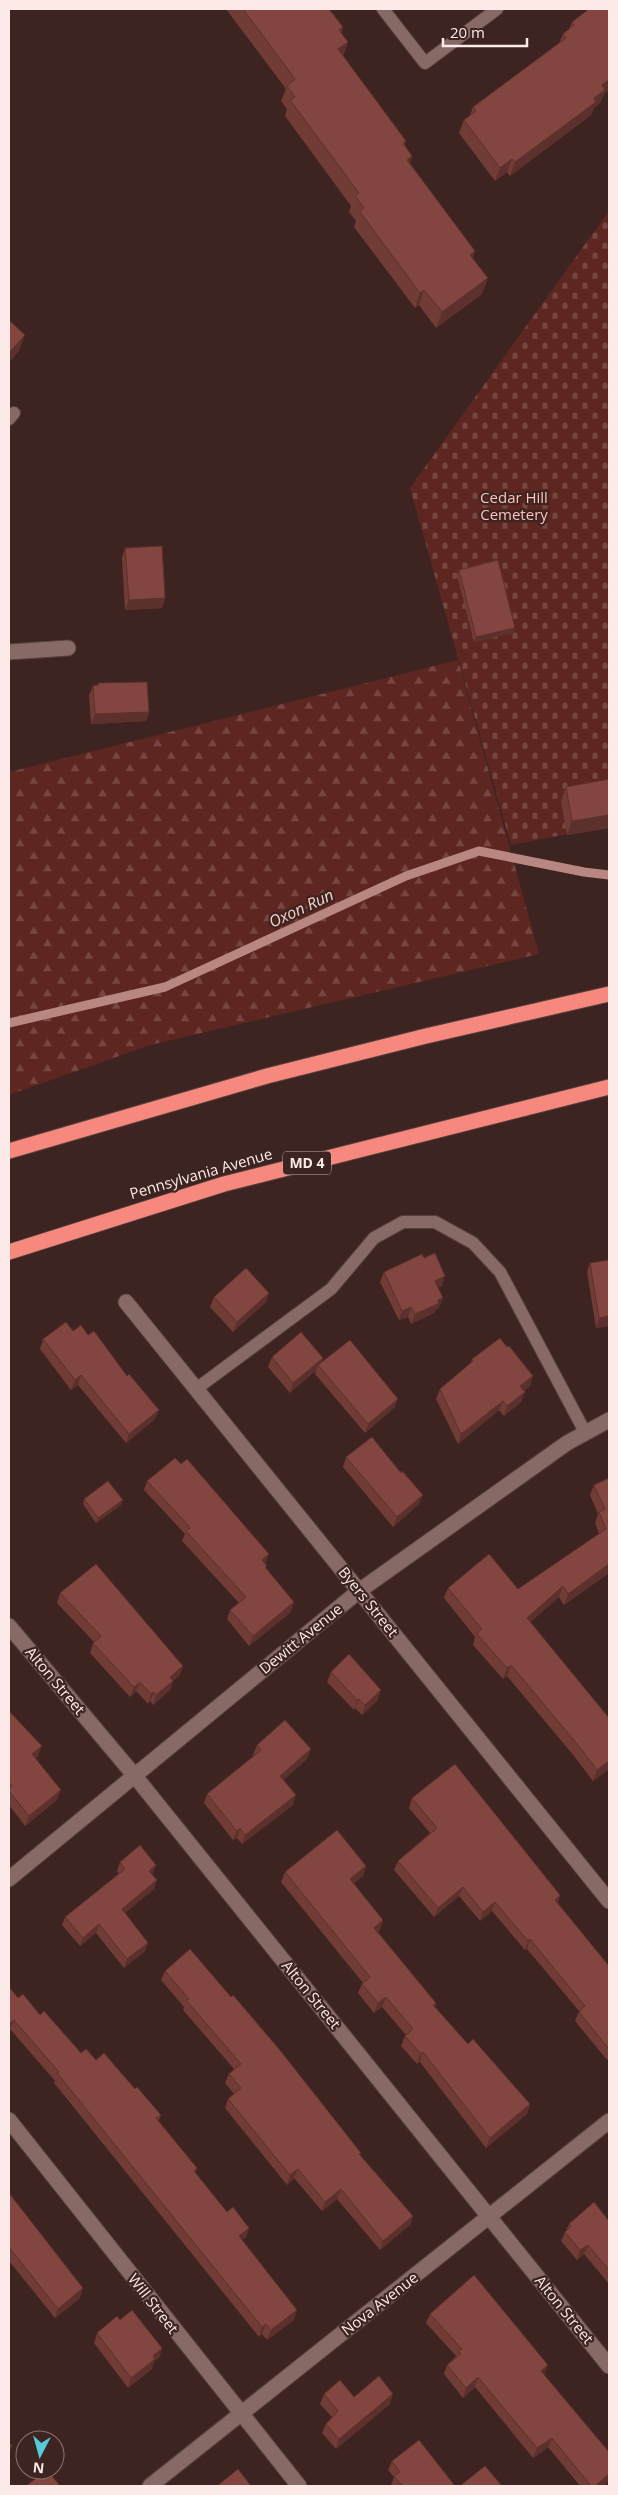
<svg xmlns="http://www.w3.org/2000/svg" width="618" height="2495" viewBox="0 0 618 2495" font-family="'Open Sans',sans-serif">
<defs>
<pattern id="forest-firs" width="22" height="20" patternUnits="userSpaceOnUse" patternTransform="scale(1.25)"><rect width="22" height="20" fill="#5e2621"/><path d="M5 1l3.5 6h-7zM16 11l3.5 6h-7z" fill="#764641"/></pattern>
<pattern id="cemetery-stones" width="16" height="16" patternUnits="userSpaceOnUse" patternTransform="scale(1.25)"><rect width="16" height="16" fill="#5e2621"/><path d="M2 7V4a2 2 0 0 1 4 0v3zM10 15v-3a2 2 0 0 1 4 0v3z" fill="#764641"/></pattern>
</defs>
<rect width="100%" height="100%" fill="#3d2421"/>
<!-- forest -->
<path fill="url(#forest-firs)" d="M458,660L539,954L150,1045L9,1095V772Z"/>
<!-- cemetery -->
<path fill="url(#cemetery-stones)" d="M609,211V826L511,845L410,488Z"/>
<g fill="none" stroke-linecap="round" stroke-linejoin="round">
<!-- stream -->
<path stroke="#b98781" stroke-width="9" d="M9,1023L165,987L406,876L479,851L584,872L609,875"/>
<defs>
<path id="lane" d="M383,9L425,63L497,9
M9,419L14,413
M196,1389L331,1289L374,1238L403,1222H435L473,1243L500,1272L585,1432"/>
<path id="street" d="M9,652L68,648
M126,1302L609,1901
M9,1879L359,1591L567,1443L609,1420
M9,2120L299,2486
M150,2486L609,2121"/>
<path id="secondary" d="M9,1626L134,1775L609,2366"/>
<path id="highway" d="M9,1151L267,1076L426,1036L609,994
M9,1252L224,1184L609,1087"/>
</defs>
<!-- lane casing -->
<use href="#lane" stroke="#57413f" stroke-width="14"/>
<!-- street casing -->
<use href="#street" stroke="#57413f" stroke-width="17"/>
<!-- secondary casing -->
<use href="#secondary" stroke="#57413f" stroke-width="17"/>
<!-- highway casing -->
<use href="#highway" stroke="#57413f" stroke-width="17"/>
<!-- lane -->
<use href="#lane" stroke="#876a66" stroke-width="12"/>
<!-- street -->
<use href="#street" stroke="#876a66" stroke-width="15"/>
<!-- secondary -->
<use href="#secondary" stroke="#876a66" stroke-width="15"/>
<!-- highway -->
<use href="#highway" stroke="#f7887d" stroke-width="15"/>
</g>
<!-- wall -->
<path fill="#713b36" d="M226,9H329L343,27L341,33L348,42L343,56L406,141L404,146L412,156L410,163L475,251L473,258L482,294L436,328L419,305L415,308L354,227L356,221L349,212L351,206L285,116L287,109L281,101L286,89Z
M589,9L604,94L600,103L594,108L591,115L510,176L507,172L495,181L459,133L464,120L470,115L473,107L559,43L563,34L569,29L572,22Z
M125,548L165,598L162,608L125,610L122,558Z
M459,570L515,628L513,633L474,642L457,575Z
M98,683L149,712L146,721L91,724L89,695L93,686H97Z
M609,779V828L567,835L561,801L566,787Z
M590,1263L609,1326L596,1328L587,1272Z
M384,1272L442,1286L438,1287L439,1308L436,1309L434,1313L411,1324L408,1317L399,1320L380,1282Z
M214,1297L266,1302L233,1332L210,1307Z
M73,1331L155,1419L126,1443L78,1385L71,1390L40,1349L43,1339Z
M272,1357L323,1358L321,1363L395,1407L365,1433L315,1374L316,1370L290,1393L268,1367Z
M472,1359L530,1386L524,1391L521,1402L504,1416L499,1410L458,1444L436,1399L440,1389L470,1364Z
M346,1457L419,1504L393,1527L343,1467Z
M609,1478V1573L564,1605L559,1597L530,1622L609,1718V1769L593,1781L574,1756L507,1676L503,1679L473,1645L475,1637L444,1598L448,1588L518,1589L599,1534L595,1523L598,1514L590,1495L594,1485Z
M147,1481L269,1554L265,1564L267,1566L266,1568L291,1612L249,1646L227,1619L230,1610L239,1603L182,1541L185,1534L144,1490Z
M84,1499L121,1505L96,1523L83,1504Z
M60,1593L183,1666L179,1676L173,1681L170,1690L153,1705L150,1701L148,1704L136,1691L130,1697L90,1653L93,1643L94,1642L57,1603Z
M331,1672L378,1700L362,1715L355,1708L354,1710L327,1682Z
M9,1711L38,1756L36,1758L57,1800L25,1826L9,1805Z
M257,1745L307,1759L283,1780L293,1805L242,1844L237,1838L233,1840L204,1803L207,1794L254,1756L253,1755Z
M412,1798L560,1895L558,1903L609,1966V2058L607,2060L575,2021L579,2011L527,1949L525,1950L492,1911L480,1921L459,1896L434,1917L394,1870L398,1861L430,1833L409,1808Z
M120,1862L153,1873L152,1874L154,1889L125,1913L148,1943L145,1951L124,1968L96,1933L80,1946L62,1925L65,1917L119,1874L117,1871Z
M366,1866L363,1876L354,1883L380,1930L378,1932L436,2003L435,2007L468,2044L530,2104L527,2114L486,2148L420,2062L417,2064L401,2046L405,2036L406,2035L382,2007L374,2013L358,1993L362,1984L363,1983L281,1882L285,1872Z
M165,1971L360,2155L413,2216L410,2225L380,2250L337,2199L322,2211L294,2178L287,2185L225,2108L228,2099L234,2094L225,2083L229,2074L234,2069L183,2010L184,2007L161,1980Z
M9,1987L18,1998L40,2015L81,2053L96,2060L135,2089L161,2115L158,2121L197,2168L195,2173L227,2212L249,2228L246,2237L242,2240L294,2320L267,2340L262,2334L259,2337L67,2099L54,2083L55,2081L10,2029L9,2030Z
M9,2193L80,2298L55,2318L9,2261Z
M609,2221V2284L584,2254L577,2260L561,2241L569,2224Z
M430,2314L544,2375L609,2481L603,2486H580L548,2447L533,2458L475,2387L463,2398L444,2374L447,2365L456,2356L426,2323Z
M120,2320L162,2348L159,2358L154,2361L152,2369L128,2388L94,2343L97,2333Z
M324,2394L354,2397L390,2404L336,2449L322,2433L326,2424L332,2417L320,2404Z
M392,2461L455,2486H392L391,2485L394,2477L388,2470Z"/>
<!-- shaded-wall -->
<path fill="#5c302c" d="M348,42L342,57L338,49Z
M609,80V90L604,94L600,103L594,108L591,115L510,176L515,162L594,98L602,85Z
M412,156L407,171V160Z
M512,159L507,172L495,181L500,168Z
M475,251L470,267V255Z
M488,278L482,294L436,328L442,312Z
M424,290L419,305L415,308L420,293Z
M25,335L19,351L9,363V353Z
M165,598L162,608L125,610L129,600Z
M515,628L513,633L474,642L476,637Z
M149,712L146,721L91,724L95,714Z
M609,815V828L567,835L572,821Z
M445,1276L442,1286L431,1290L435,1281Z
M269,1293L266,1302L233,1332L237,1322Z
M443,1298L439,1308L436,1309L434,1313L411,1324L415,1314Z
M411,1307L408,1317L399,1320L402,1311Z
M609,1316V1326L596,1328L599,1318Z
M323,1358L320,1367L318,1365L316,1370L290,1393L293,1383Z
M81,1375L78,1385L71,1390L75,1380Z
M533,1376L530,1386L517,1396L520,1386Z
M525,1392L521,1402L504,1416L507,1406Z
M398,1399L395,1407L365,1433L368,1424Z
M503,1401L499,1410L458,1444L461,1434Z
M159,1410L155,1419L126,1443L129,1434Z
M423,1495L419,1504L393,1527L397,1517Z
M123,1500L121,1505L96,1523L98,1518Z
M269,1554L265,1564L262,1560Z
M609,1564V1573L564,1605L568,1594Z
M563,1586L559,1597L523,1629L527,1618Z
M294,1602L291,1612L249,1646L253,1636Z
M511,1665L507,1676L503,1679L507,1668Z
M183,1666L179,1676L173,1681L170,1690L153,1705L156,1695L170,1677Z
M140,1682L136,1691L130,1697L134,1687Z
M381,1690L378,1700L362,1715L365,1705Z
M154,1692L150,1701L148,1704L151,1694Z
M359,1699L355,1708L354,1710L357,1700Z
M42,1746L38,1756L29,1764L32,1754Z
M311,1749L307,1759L277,1786L280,1776Z
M609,1761V1769L593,1781L597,1770Z
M61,1790L57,1800L25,1826L29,1816Z
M296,1795L293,1805L242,1844L245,1835Z
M240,1828L237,1838L233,1840L237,1831Z
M156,1865L153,1873L146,1879L149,1871Z
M366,1866L363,1876L347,1889L350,1879Z
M157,1880L154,1889L119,1918L122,1909Z
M463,1887L459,1896L434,1917L438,1908Z
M560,1895L557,1904L555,1900Z
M495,1902L492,1911L480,1921L483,1912Z
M383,1920L380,1930L371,1937L374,1928Z
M99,1924L96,1933L80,1946L83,1938Z
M530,1939L527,1949L525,1950L528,1941Z
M148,1943L145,1951L124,1968L127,1959Z
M386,1997L382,2007L374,2013L378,2003Z
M14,2020L10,2029L9,2030V2024Z
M423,2052L420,2062L417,2064L421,2054Z
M530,2104L527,2114L486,2148L490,2138Z
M298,2169L294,2178L287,2185L290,2175Z
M341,2189L337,2199L322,2211L325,2202Z
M413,2216L410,2225L380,2250L383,2241Z
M249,2228L246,2237L236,2245L239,2236Z
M588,2245L584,2254L577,2260L580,2250Z
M83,2288L80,2298L55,2318L58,2309Z
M297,2310L294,2320L267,2340L271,2330Z
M266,2324L262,2334L259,2337L262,2327Z
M162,2348L159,2358L154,2361L152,2369L128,2388L131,2378L153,2356Z
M548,2365L544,2375L541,2371Z
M478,2377L475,2387L463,2398L466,2388Z
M393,2394L390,2404L336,2449L339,2439Z
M552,2438L548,2447L533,2458L537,2448Z
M12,2446L9,2454V2448Z
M609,2474V2481L603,2486H595Z"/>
<!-- building -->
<path fill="#83453f" stroke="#5c302c" d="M243,9H329L343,27L339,30L348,42L338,49L406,141L403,143L412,156L407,160L475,251L470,255L488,278L442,312L424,290L420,293L360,212L364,208L355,196L359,193L290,100L295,97L287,86L295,79Z
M589,9H609V80L602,85L605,90L594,98L596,102L515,162L512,159L500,168L464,120L476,111L473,107L566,38L563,34L574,25L572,22Z
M9,320L25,335L9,353Z
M162,546L165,598L129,600L125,548Z
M498,560L515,628L476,637L459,570Z
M147,682L149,712L95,714L93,686L99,685L98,683Z
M609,779V815L572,821L566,787Z
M435,1253L445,1276L435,1281L443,1298L438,1300V1304L415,1314L411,1307L402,1311L384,1272L422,1254L424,1258Z
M609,1260V1316L599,1318L590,1263Z
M246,1268L269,1293L237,1322L214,1297Z
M66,1322L73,1331L81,1325L88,1335L94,1331L127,1376L129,1374L159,1410L129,1434L81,1375L75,1380L43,1339Z
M301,1332L323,1358L293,1383L272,1357Z
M500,1338L507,1347L509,1346L533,1376L520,1386L525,1392L507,1406L503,1401L461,1434L440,1389L473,1361L472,1359Z
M350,1340L398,1399L368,1424L318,1365Z
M372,1437L401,1473L402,1471L423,1495L397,1517L346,1457Z
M175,1458L181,1464L187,1459L269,1554L262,1560L267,1566L265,1567L294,1602L253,1636L230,1610L246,1597L186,1531L190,1528L188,1525L147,1481Z
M609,1478V1564L568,1594L563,1586L527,1618L609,1718V1761L597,1770L578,1745L511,1665L507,1668L477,1634L482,1629L448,1588L489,1554L518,1589L606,1529L599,1512L605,1509L594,1485Z
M108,1481L123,1500L98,1518L84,1499Z
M96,1564L183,1666L170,1677L173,1681L156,1695L154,1692L151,1694L140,1682L134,1687L93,1643L101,1636L60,1593Z
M349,1654L381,1690L365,1705L359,1699L357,1700L331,1672Z
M9,1711L42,1746L32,1754L61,1790L29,1816L9,1791V1789L12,1786L9,1782Z
M285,1720L311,1749L280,1776L296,1795L245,1835L240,1828L237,1831L207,1794L261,1750L257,1745Z
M455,1764L560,1895L555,1900L609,1966V2049L579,2012L585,2006L530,1939L528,1941L495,1902L483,1912L463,1887L438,1908L398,1861L437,1828L412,1798Z
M337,1830L366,1866L350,1879L383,1920L374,1928L436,2003L433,2005L468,2044L473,2039L530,2104L490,2138L423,2052L421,2054L405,2036L413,2029L386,1997L378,2003L362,1984L370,1977L285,1872Z
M140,1845L156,1865L149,1871L157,1880L122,1909L148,1943L127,1959L99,1924L83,1938L65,1917L125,1869L120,1862Z
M190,1949L231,1997L233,1995L279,2049L361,2153L359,2154L413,2216L383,2241L341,2189L325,2202L298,2169L290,2175L228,2099L241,2088L229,2074L241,2064L186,2000L189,1999L165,1971Z
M9,1987L18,1998L23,1994L40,2015L44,2011L81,2053L86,2049L96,2060L104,2053L135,2089L137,2087L161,2115L156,2118L197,2168L194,2171L227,2212L233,2207L249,2228L239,2236L297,2310L271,2330L266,2324L262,2327L70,2089L57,2073L59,2072L14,2020L9,2024Z
M9,2193L83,2288L58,2309L9,2247Z
M594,2202L609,2221V2270L588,2245L580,2250L565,2232L571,2226L569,2224Z
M474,2275L548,2365L541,2371L609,2452V2474L595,2486H591L552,2438L537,2448L478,2377L466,2388L447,2365L461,2354L458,2351L462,2349L430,2314Z
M132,2310L162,2348L153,2356L155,2359L131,2378L97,2333L117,2316L120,2320Z
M379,2376L393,2394L339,2439L326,2424L338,2411L324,2394L340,2380L354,2397Z
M419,2440L455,2486H403L394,2476L400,2472L392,2461Z
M9,2442L12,2446L9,2448Z
M485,2466L502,2486H460Z
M238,2469L251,2486H217Z
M47,2470L60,2486H26Z"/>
<g text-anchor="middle" stroke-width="4.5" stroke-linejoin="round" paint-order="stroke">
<!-- shield labels -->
<rect fill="#3d2421" stroke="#c2afac" stroke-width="1" x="283" y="1151.5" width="48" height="23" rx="4"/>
<g font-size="14" font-weight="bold" fill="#fbeae7">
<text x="307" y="1168">MD 4</text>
</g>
<!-- park labels -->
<g font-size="15" fill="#fec3bb" stroke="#3d2421">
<text x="514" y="503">Cedar Hill<tspan x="514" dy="17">Cemetery</tspan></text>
</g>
<!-- street labels -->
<g font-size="15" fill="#fbeae7" stroke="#3d2421">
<text transform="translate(201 1174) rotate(-16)" y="5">Pennsylvania Avenue</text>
<text transform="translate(368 1602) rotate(51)" y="5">Byers Street</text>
<text transform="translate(301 1639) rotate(-39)" y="5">Dewitt Avenue</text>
<text transform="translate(55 1681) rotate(50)" y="5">Alton Street</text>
<text transform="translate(311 1995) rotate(51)" y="5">Alton Street</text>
<text transform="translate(153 2304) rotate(52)" y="5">Will Street</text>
<text transform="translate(380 2304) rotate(-38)" y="5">Nova Avenue</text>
<text transform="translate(564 2310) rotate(51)" y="5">Alton Street</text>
</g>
<!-- water labels -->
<g font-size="16" font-style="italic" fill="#f8cfca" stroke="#3d2421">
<text transform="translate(301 908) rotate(-25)" y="6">Oxon Run</text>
</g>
</g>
<!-- border -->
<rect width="618" height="2495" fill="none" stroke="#fbeae7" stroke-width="20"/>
<!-- north arrow -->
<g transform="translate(40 2455) rotate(186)"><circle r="24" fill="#3d2421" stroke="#897370"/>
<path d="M0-4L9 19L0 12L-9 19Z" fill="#53cbda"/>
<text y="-8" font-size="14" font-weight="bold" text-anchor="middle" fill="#fbeae7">N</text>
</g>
<!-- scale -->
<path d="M443 38v8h84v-8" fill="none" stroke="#fbeae7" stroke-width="2.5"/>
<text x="450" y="38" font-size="15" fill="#fbeae7" stroke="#3d2421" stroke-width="4" paint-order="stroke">20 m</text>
</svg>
